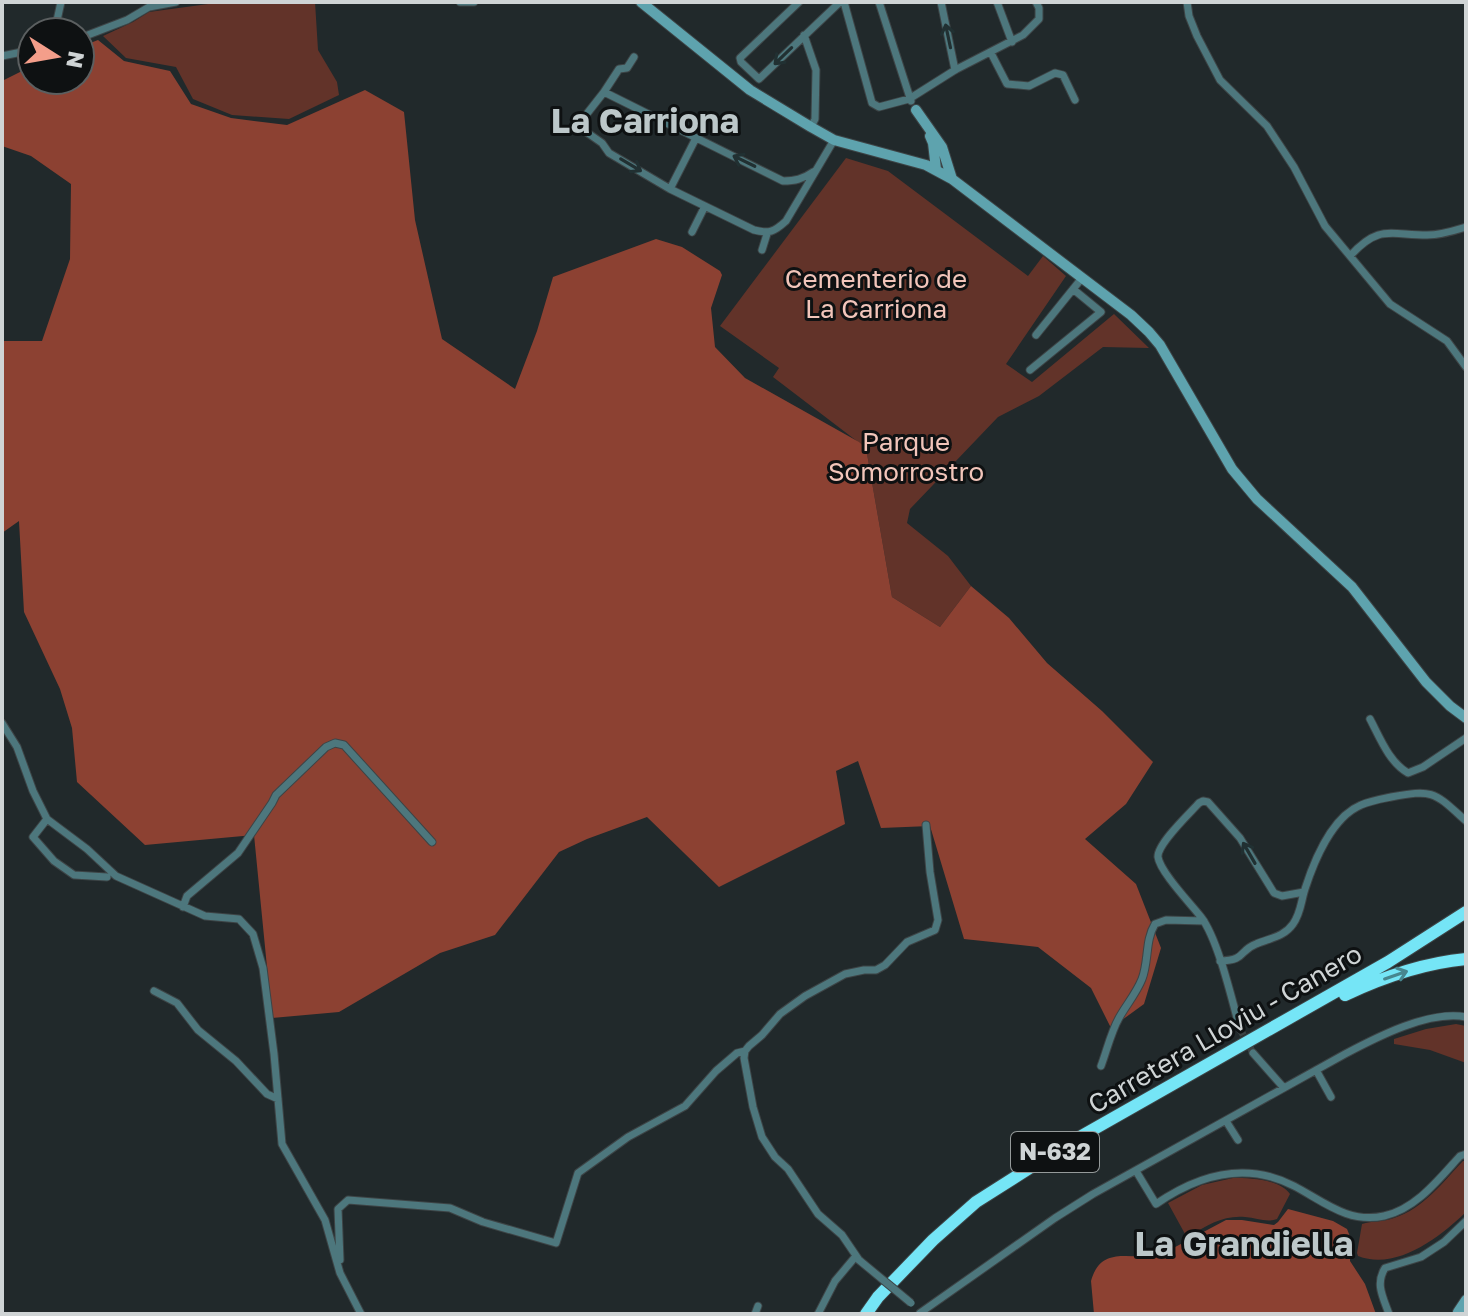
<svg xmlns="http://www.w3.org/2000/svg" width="1468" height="1316" viewBox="0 0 1468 1316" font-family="'Golos Text',sans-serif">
<rect width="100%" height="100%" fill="#21292b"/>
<!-- green -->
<path fill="#623329" d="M223,2H315L318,50L337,82L339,95L289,119L232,115L193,99L176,67L126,58L103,36L133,22L149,12Z
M846,158L888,171L1028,276L1043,256L1066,276L1006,364L1032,382L1114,314L1149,348L1103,347L1039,396L998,417L910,509L907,523L948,556L971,586L940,627L892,597L866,448L773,377L779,368L720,326Z
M1456,1024L1466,1026V1063L1430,1050L1394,1044V1039L1426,1029Z
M1463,1161H1466V1212C1440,1237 1397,1271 1358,1256L1357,1253L1362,1224C1372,1221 1383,1222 1394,1218C1423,1209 1443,1182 1463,1161Z
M1233,1178C1251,1178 1279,1179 1290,1194L1277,1219C1267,1223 1257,1218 1245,1217C1224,1215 1207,1225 1190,1236L1185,1234L1168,1203L1202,1185Z"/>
<!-- forest -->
<path fill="#8c4132" d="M98,40L124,61L170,71L191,104L231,118L287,125L365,90L404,112L415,220L442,339L515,389L537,331L553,277L656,239L682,247L720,271L722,275L711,308L715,347L745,378L859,442L866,448L892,597L940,627L971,586L1009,618L1047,663L1102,711L1153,762L1126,804L1085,839L1136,884L1161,948L1144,1004L1111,1028L1091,988L1038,947L964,939L930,826L881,828L858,761L836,771L845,824L719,887L647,817L587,839L559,852L495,935L440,953L339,1012L272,1018L254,835L145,845L77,782L72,728L60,689L24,612L19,521L2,533V341H42L70,259L71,184L31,156L2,146V81L32,66V80H80V47Z
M1288,1209L1333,1221L1347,1229L1351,1239L1350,1261L1365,1284L1376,1314H1094L1091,1281C1102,1242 1135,1263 1162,1254L1226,1220H1242L1274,1225L1278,1222Z"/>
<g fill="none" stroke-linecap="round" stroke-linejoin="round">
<!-- street-tunnel -->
<path stroke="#3b4344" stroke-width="7" stroke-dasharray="7 3.5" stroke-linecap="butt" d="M1240,1029L1253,1053"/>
<defs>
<path id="street" d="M460,2H474
M799,2L740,58L741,62L759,79L840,2
M844,2L872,103L879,107L909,99L955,70L1023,35L1039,19V8L1036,2
M879,2L911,101
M941,2L955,70
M997,2L1012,42
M1187,2L1189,16L1197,36L1220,80L1267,126L1294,167L1325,226L1390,304L1447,341L1466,367
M58,32L56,25L61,2
M804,35L816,70L815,119L811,127
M80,38L127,20L149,7L176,2
M991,53L1007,84L1029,86L1055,73L1063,75L1075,100
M2,56L32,50
M634,57L627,68L619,69L604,92L582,120V129L602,143L609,153L670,189L754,230C769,234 774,232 786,221L834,140
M604,92L783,181C795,181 803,179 813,172
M670,189L696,138
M692,232L705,206
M762,250L767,234
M1350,256C1379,224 1390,235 1427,235C1441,235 1453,231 1466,227
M1036,335L1082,278
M1030,370L1101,312L1073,289
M1370,719C1380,738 1389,762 1408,773L1423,767L1466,738
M2,723L17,747L33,791L47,819L87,849L116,876L205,916L239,919L253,934L263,968L274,1054L282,1144L325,1220L340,1273L361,1314
M47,819L33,837L54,861L74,875L107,877
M183,907L187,896L238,853L272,803L276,795L326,747L335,743L344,745L432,842
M1220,961C1247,960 1238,951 1256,944C1270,938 1284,937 1293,924C1301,913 1301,901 1305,889C1314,861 1332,817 1361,805C1370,801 1381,799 1391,797C1434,789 1434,792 1466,821
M154,991L177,1003L198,1030L236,1061L267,1094L278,1099
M1240,1029C1232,1000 1218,939 1201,917C1191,904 1160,872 1158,857C1157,844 1190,813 1199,803L1203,801L1208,802L1240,838L1274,893L1282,896L1304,892
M1253,1053L1284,1088
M1101,1066C1107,1050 1111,1032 1119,1018C1126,1005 1136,994 1142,979C1149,961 1145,940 1155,924L1166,920L1204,921
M1316,1070L1331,1097
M1226,1121L1238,1140
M1136,1171L1156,1204C1198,1175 1246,1161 1294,1186C1323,1201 1348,1224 1384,1216C1416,1209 1439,1179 1460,1156L1466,1154
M340,1260L338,1209L348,1200L450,1208L483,1222L556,1243L578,1173L628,1137L685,1106L716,1071L737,1053L745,1051
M859,1260L842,1235L818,1214L788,1169L775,1157L762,1137L753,1107L744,1058L745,1051L749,1046L762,1035L780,1014L805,996L845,974L864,970H876L885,965L907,942L935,930L938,920L930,872L926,825
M920,1313L1055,1218L1093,1194L1345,1054C1377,1037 1429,1010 1466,1017
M755,1314L758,1306
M818,1314L835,1281L856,1256
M1389,1314C1383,1297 1375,1284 1385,1268L1421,1257L1444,1242L1466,1221"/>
<path id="secondary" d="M641,2L750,90L811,127L834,140L926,165L952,179L1131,315L1149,332L1160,345L1232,469L1257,499L1352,587L1426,682L1450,706L1466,718
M916,110L942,147L952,179
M930,136L933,143L936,169
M1458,1312L1466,1300"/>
<path id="highway" d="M1345,995C1383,977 1424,963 1466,959
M866,1314L878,1297L933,1240L976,1202L1064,1146L1388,962L1466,912"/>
</defs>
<!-- street casing -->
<use href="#street" stroke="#3d4446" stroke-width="9"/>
<!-- secondary casing -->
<use href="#secondary" stroke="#3d4446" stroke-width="12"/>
<!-- highway casing -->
<use href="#highway" stroke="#3d4446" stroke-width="14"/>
<!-- street -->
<use href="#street" stroke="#4d777d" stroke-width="7"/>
<!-- secondary -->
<use href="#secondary" stroke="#5ea3ae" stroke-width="10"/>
<!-- highway -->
<use href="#highway" stroke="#75e5f6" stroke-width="12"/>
<defs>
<path id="street-bridge" d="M859,1260L911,1303"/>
</defs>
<!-- street-bridge casing -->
<use href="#street-bridge" stroke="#3d4446" stroke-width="9" stroke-linecap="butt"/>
<!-- street-bridge -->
<use href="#street-bridge" stroke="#4d777d" stroke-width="7"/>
</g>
<!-- one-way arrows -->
<defs><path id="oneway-shaft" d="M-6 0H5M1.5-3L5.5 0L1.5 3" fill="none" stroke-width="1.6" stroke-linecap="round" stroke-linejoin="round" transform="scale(2)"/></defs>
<g stroke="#213032">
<use href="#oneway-shaft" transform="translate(948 36) rotate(-102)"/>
<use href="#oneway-shaft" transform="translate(783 56) rotate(136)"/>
<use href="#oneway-shaft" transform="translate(744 161) rotate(-154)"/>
<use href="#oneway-shaft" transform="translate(631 165) rotate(31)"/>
<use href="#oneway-shaft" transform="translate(1249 853) rotate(-120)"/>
</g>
<use stroke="#47868f" href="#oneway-shaft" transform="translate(1396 975) rotate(-19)"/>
<g text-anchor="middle" stroke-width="6" stroke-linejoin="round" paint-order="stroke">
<!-- shield labels -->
<rect fill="#0e1112" stroke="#959a9a" stroke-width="2" x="1011" y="1132" width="88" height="40" rx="6"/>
<g font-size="24" font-weight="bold" fill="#cfd4d5">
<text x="1055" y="1160">N-632</text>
</g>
<!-- park labels -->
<g font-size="26" fill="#f2c5ba" stroke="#0e1112">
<text x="876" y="288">Cementerio de<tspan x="876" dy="30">La Carriona</tspan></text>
<text x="906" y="451">Parque<tspan x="906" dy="30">Somorrostro</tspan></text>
</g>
<!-- street labels -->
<g font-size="26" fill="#cfd4d5" stroke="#0e1112">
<text transform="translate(1225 1029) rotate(-30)" y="9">Carretera Lloviu - Canero</text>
</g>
<!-- district labels -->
<g font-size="34" font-weight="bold" fill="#bcc7c9" stroke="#0e1112">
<text x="645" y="133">La Carriona</text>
<text x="1244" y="1256">La Grandiella</text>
</g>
</g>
<!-- border -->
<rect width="1468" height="1316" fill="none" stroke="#cfd4d5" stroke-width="8"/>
<!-- north arrow -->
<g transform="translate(56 56) rotate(101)"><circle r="38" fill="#0e1112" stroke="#5b5f60" stroke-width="2"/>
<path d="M0-6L14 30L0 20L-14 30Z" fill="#f49e8a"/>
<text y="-12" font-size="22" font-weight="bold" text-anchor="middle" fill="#cfd4d5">N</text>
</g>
</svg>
